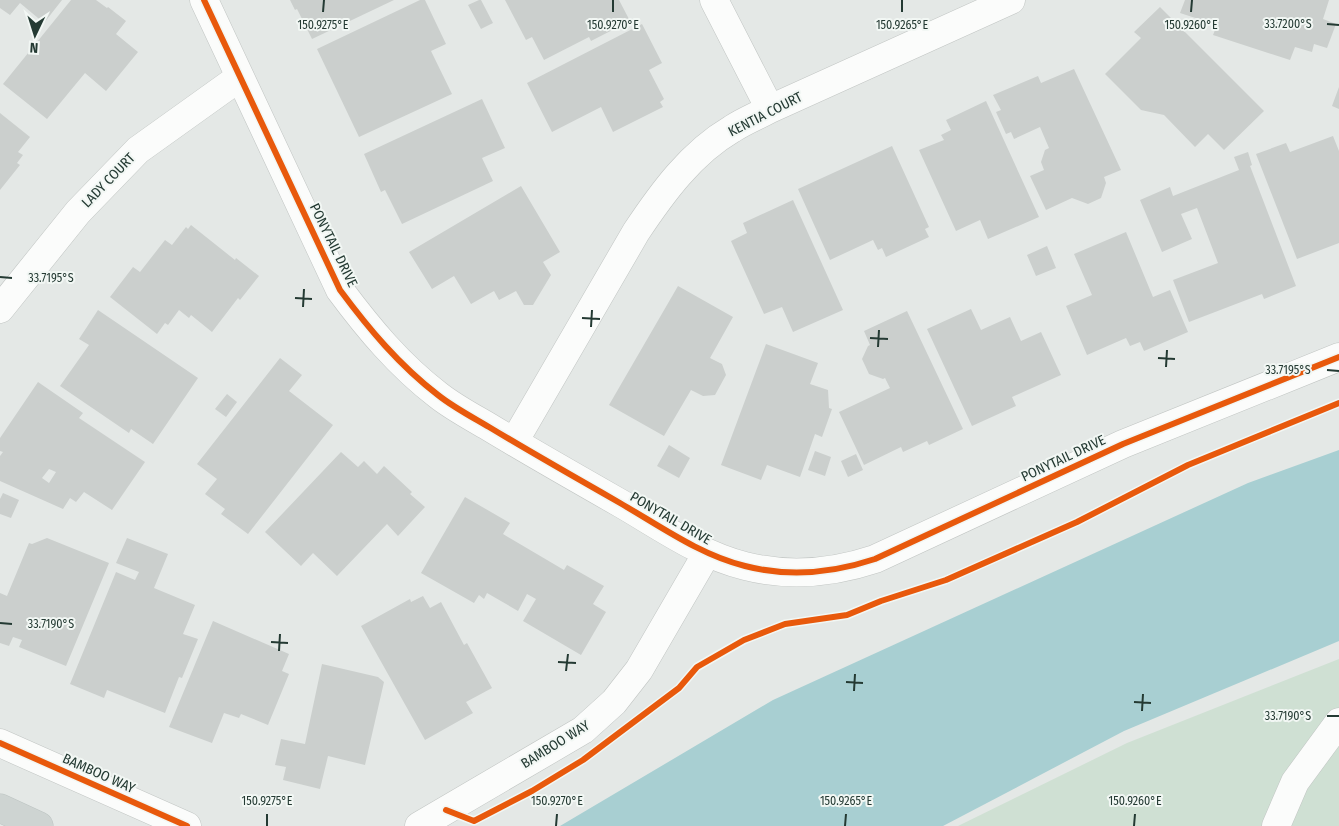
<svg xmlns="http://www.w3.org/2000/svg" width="1339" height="826" viewBox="0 0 1339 826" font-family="'Fira Sans Condensed',sans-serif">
<rect width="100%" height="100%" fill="#e4e8e6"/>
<!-- green -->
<path fill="#cfe0d3" d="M1339,659V826H958L1127,743Z"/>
<!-- water -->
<path fill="#a8cfd2" d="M1339,450V641L1124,731L943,826H560L773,700L1248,483Z"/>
<!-- building -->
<path fill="#cbcfcd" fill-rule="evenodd" d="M0,0H62L44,23L20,3L10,15L0,8Z
M71,0H96L107,8L108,7L126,21L116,34L138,52L106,91L85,73L47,119L3,84Z
M290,0H394L312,39L297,9L295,10Z
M420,0H425L446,44L431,51L452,94L359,137L317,49Z
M479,0H481L493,23L481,29L468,5Z
M505,0H619L630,21L591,41L589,37L544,60L532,37L526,40Z
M1185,0H1329L1323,19L1336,24L1327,48L1314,44L1312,52L1295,47L1290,60L1213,35L1217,25L1180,13Z
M1160,7L1264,111L1224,150L1208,134L1195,147L1164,115L1141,110L1105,74L1141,38L1134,32Z
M642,24L662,63L649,70L664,99L660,102L663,107L613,132L601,107L552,132L527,83Z
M1074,69L1121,170L1104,177L1106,183L1101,198L1088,204L1072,198L1046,210L1030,176L1044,170L1041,162L1045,150L1049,148L1040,127L1014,139L1011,132L1006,134L996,112L1001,110L993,95L1038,76L1041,83Z
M1339,87V109L1332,106Z
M482,99L505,148L482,158L493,181L402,224L385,190L381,192L364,154Z
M986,101L1039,217L988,239L980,220L956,231L919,150L944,140L941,135L951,130L946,120Z
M0,113L30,137L18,152L23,155L17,163L20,165L0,190Z
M1333,136L1339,151V243L1297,259L1256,154L1286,143L1290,152Z
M892,146L929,227L925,229L929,237L886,257L882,248L878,250L873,240L830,260L798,189Z
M1248,152L1252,165L1250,166L1296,286L1264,299L1262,294L1189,322L1173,280L1218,263L1197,208L1181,214L1192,239L1162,252L1140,200L1170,187L1173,196L1239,170L1234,157Z
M521,186L560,252L543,262L551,275L533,305H524L516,291L499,300L494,291L471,304L454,276L432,289L409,252Z
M793,200L843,310L793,332L782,307L764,314L731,241L747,233L743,223Z
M191,225L235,260L236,258L259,276L240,300L238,298L212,332L191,315L189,318L179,310L168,325L165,323L157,334L110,297L133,267L140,272L165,240L172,245L186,227L188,229Z
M1126,232L1153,297L1170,290L1188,332L1144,351L1140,342L1130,346L1126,338L1087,355L1066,306L1092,295L1074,254Z
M1047,246L1056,268L1036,276L1027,255Z
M678,286L733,317L710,358L722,364L726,375L715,395L703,396L691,390L664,436L609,405Z
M971,309L981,330L1010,317L1021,341L1041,332L1061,375L1012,397L1016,406L972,426L927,329Z
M98,310L198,378L153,444L131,429L129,433L60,386L89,345L79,339Z
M907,311L963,429L929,445L927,441L903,452L901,447L864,465L839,412L890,388L885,378L883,379L869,374L862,359L868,346L870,345L864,331Z
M766,344L818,363L810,384L828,390L829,408L832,409L822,437L815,434L800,477L767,465L761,480L721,465Z
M280,358L302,375L289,391L333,425L248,534L221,514L225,509L205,494L217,479L197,464Z
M38,382L83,413L79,418L145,462L112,510L84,492L76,502L70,498L63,509L0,481V456L3,452L0,451V438ZM49,469L56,472L49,483L42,478Z
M227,394L237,402L226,417L215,409Z
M669,445L690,458L679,478L657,466Z
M815,451L831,457L825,476L808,470Z
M341,452L358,467L364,461L377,474L384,466L412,492L410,494L425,507L398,536L387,524L337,576L313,553L301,566L265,532Z
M856,454L863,470L848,477L841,461Z
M3,493L19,500L11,518L0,514V499Z
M465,497L510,523L503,534L564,570L567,565L604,586L593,604L606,612L581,655L523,621L536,599L527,594L518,611L487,593L484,599L479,595L474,603L421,573Z
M47,538L109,563L66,666L19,647L22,640L13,637L9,646L0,643V593L7,596L29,543L32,544Z
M127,538L168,554L154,588L195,605L183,634L198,639L182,678L179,677L165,713L107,690L104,698L70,684L116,572L135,580L139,572L116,563Z
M423,596L430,608L441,602L464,645L467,643L492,688L466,702L473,713L425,740L361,626L410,599L411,602Z
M213,621L289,654L282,671L289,674L268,725L241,714L239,718L224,713L212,743L169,727Z
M322,664L378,677L384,682L365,765L328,756L320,789L283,780L286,767L275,765L281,739L305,744Z"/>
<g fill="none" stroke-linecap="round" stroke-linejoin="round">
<defs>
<path id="minor" d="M204,0L340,290C369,329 399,365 438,395C453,407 472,417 489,427C532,453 576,478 620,503C660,526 700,555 745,566C788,577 833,573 875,559L1123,444L1339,357
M714,0L770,109
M0,309L78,212L138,150L240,77
M514,442L636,232C662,193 691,153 732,129C744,121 757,116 770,109L1011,0
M0,743L187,826
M419,826L583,730L614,702L639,670L707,553
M1276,826L1295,782L1339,722"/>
<path id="major" d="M0,808L39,826"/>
</defs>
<!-- minor casing -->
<use href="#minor" stroke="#c1c5c3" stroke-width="29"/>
<!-- major casing -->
<use href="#major" stroke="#bdc4c2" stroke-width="29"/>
<!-- minor -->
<use href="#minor" stroke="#fbfcfb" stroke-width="28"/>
<!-- major -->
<use href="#major" stroke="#ced4d2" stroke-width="28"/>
<defs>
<path id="cycleway" d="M204,0L340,290C369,329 399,365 438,395C453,407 472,417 489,427C532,453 576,478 620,503C660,526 700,555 745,566C788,577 833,573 875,559L1123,444L1339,357
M0,743L187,826
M446,810L474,821L532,791L583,760L679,688L697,667L744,640L785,624L847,615L881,601L946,580L1077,522L1188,465L1339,403"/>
</defs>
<!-- cycleway casing -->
<use href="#cycleway" stroke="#f2f7f4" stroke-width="9"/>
<!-- cycleway -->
<use href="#cycleway" stroke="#e8590c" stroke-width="6"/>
</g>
<!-- ticks -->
<path fill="none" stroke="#243a33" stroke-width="2" d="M323,12L324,0M613,12V0M902,12V0M1191,12L1192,0M1327,24L1339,25M0,277L12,278M295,298L312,299M303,307L304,289M582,318L600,319M591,327L592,310M870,338L888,339M878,347L879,330M1158,358L1175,359M1166,367L1167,350M1327,370L1339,371M0,623L12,624M271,642L288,643M279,651L280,634M558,662L576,663M566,671L568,654M846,682L863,683M854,691L855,674M1134,702L1151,703M1142,711L1143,694M1327,716H1339M267,826V814M556,826L557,814M845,826L846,814M1134,826L1135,814"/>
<g text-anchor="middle" stroke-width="4" stroke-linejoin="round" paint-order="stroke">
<!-- street labels -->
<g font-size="14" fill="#243a33" stroke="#f2f7f4">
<text transform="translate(765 114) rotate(-27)" y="5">KENTIA COURT</text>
<text transform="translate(108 180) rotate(-46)" y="5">LADY COURT</text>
<text transform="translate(334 245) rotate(64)" y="5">PONYTAIL DRIVE</text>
<text transform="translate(1063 458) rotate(-25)" y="5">PONYTAIL DRIVE</text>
<text transform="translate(671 518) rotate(30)" y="5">PONYTAIL DRIVE</text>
<text transform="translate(555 744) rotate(-32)" y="5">BAMBOO WAY</text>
<text transform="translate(99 773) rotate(24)" y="5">BAMBOO WAY</text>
</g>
</g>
<g font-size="12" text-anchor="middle" fill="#243a33" stroke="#f2f7f4" stroke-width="4" stroke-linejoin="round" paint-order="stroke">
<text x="1288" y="28">33.7200°S</text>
<text x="323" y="29">150.9275°E</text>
<text x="613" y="29">150.9270°E</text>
<text x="902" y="29">150.9265°E</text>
<text x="1191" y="29">150.9260°E</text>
<text x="51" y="282">33.7195°S</text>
<text x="1288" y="374">33.7195°S</text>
<text x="51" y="628">33.7190°S</text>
<text x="1288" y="720">33.7190°S</text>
<text x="267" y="805">150.9275°E</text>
<text x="557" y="805">150.9270°E</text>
<text x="846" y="805">150.9265°E</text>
<text x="1135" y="805">150.9260°E</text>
</g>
<!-- north arrow -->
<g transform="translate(35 35) rotate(184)" stroke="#f2f7f4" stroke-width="4" paint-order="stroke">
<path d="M0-4L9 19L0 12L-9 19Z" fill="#243a33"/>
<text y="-8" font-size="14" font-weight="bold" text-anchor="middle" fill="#243a33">N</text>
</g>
</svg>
